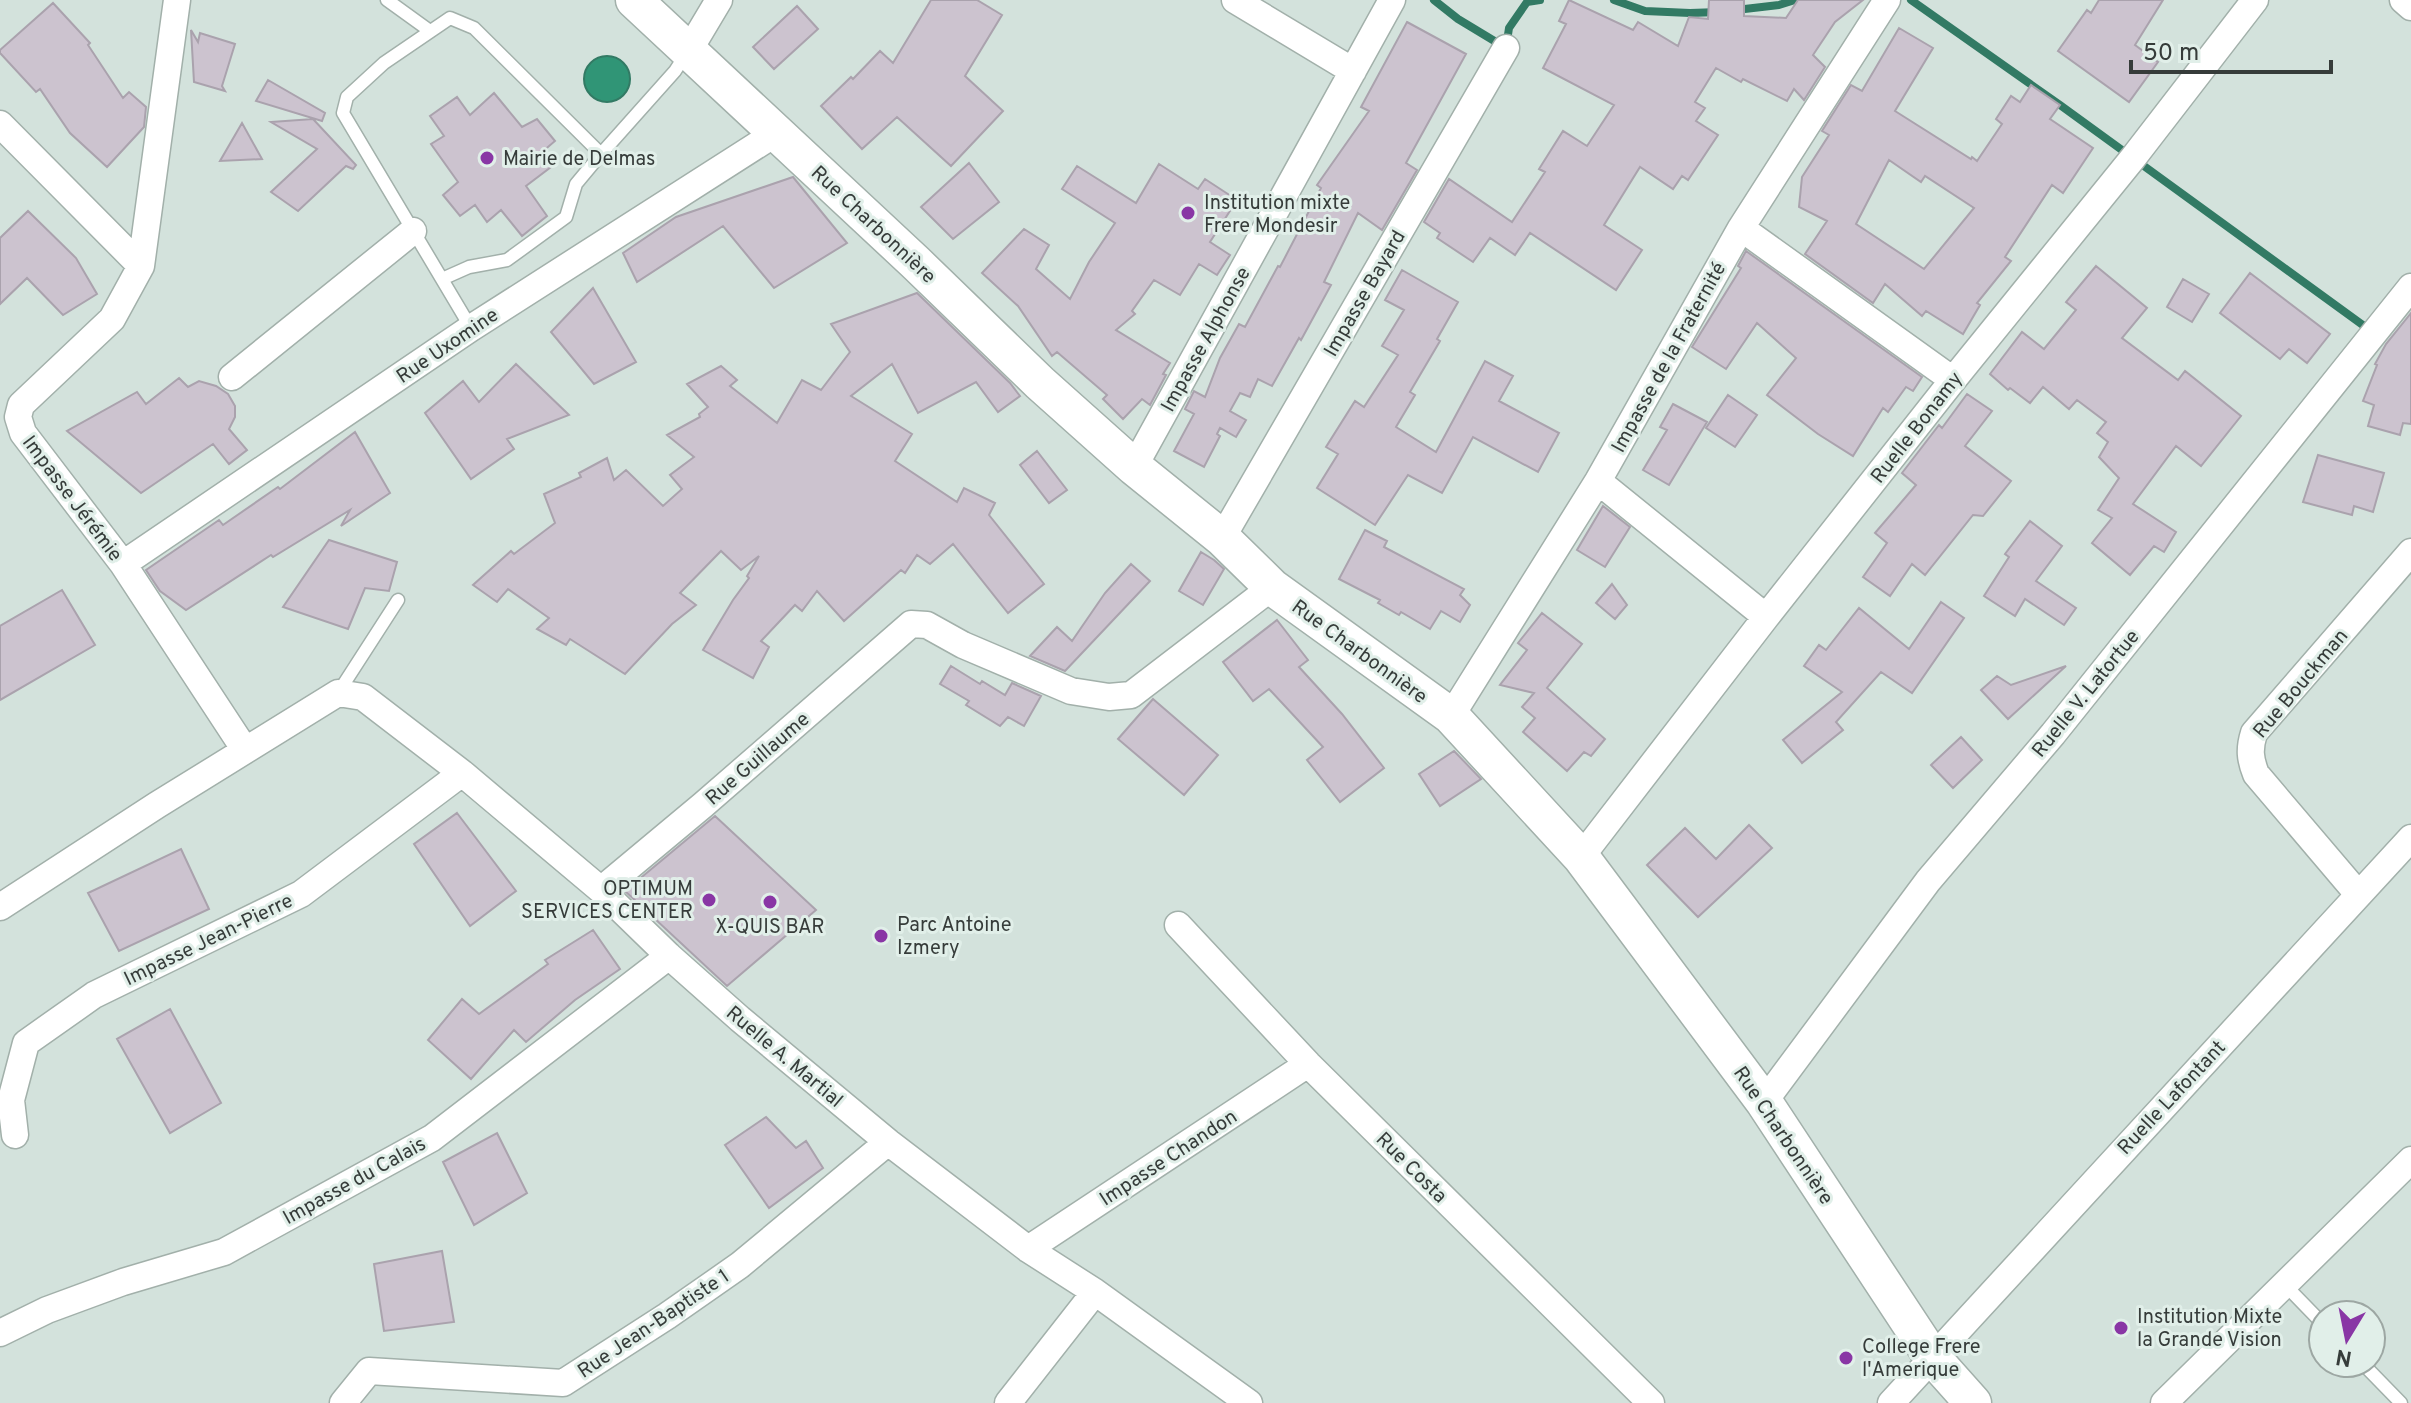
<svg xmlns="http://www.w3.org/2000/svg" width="2411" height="1403" viewBox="0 0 2411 1403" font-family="Overpass,sans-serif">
<rect width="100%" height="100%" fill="#d3e2dc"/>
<!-- water -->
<path fill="#309576" stroke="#327a64" stroke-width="2" d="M584 79a23 23 0 1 1 46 0a23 23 0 1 1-46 0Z"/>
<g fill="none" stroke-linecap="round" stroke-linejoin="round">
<!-- stream -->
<path stroke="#327a64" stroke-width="8" d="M1434,0L1458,19L1506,48L1509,28L1527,2L1540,0
M1614,0L1645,11L1690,13L1719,12
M1911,0L2060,105L2371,331
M1736,10L1779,5L1795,0"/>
</g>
<!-- building -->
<path fill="#ccc3cf" stroke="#aaa2ad" stroke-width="2" fill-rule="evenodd" d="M931,0H977L1002,15L965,76L1003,111L951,166L897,117L862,149L821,106L851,77L853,79L880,51L893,63Z
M1569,0L1633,30L1638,22L1678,46L1689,17L1708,19L1709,0H1744V16L1786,18L1798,0H1863L1835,22L1813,55L1825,67L1804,100L1794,89L1787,101L1743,79L1741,82L1716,68L1695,102L1705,108L1696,121L1718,135L1688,180L1682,176L1673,189L1640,167L1604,225L1642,250L1616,290L1530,233L1515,255L1490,238L1473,262L1437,238L1440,233L1424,222L1449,179L1512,222L1545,172L1539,169L1563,131L1587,146L1614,105L1543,68L1566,24L1559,21Z
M2099,0H2163L2135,45L2158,62L2129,102L2058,51L2087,10L2091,13Z
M53,3L90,43L88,45L123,98L129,92L146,107L144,127L107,167L70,133L40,89L36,92L0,53V50Z
M797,6L818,29L774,69L753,47Z
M1407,22L1466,54L1406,163L1417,170L1382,230L1358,213L1324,282L1331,285L1301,340L1299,338L1272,386L1258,379L1250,397L1240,393L1230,411L1246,420L1236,437L1220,428L1217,434L1220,436L1204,467L1174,451L1194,414L1185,409L1194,391L1205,397L1220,358L1239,324L1245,327L1278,266L1280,267L1321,188L1317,185L1369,111L1361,107Z
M1899,28L1933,48L1895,111L1971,159L1972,157L1977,161L2002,124L1996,119L2011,96L2020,102L2031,85L2060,105L2050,119L2093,148L2063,193L2052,185L2005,257L2011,261L1977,303L1980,305L1963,334L1926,311L1922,316L1885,284L1873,303L1805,254L1827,221L1799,207L1802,177L1829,135L1822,131L1851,85L1862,91ZM1889,160L1921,182L1925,176L1974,208L1924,269L1856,224Z
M191,30L198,42L200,33L235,44L222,86L225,91L194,82Z
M268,80L325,113L322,121L256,101Z
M494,93L522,127L537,119L555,141L541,153L551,167L526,186L547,216L522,236L501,210L487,222L475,205L460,216L443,195L458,182L431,144L444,136L430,116L457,97L470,115Z
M313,119L356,165L353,169L346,166L298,211L271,192L317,149L271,122Z
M242,123L262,159L220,161Z
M969,163L999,202L953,239L921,207Z
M1159,164L1198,189L1205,179L1237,200L1210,242L1230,255L1217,275L1199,264L1180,295L1154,280L1132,311L1135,314L1116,330L1170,363L1163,374L1166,375L1150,405L1142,399L1123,419L1103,399L1107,395L1057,352L1052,356L1018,306L982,273L1024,229L1049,245L1036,269L1070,299L1089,262L1115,223L1062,189L1077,166L1136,203Z
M793,177L847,243L774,288L723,226L637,282L623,253L676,217Z
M28,211L76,258L97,294L63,315L27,278L0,304V238Z
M1746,251L1922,377L1913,391L1906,387L1888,412L1883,408L1853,456L1818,434L1767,395L1796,358L1757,323L1726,369L1692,347L1741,268L1738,266Z
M2096,266L2147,308L2122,338L2178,380L2185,371L2241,416L2201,466L2176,446L2133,504L2176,532L2164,552L2154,546L2130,575L2092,543L2112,518L2098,510L2119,478L2099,457L2108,442L2097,433L2106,422L2077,400L2069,409L2043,387L2030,403L2010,388L2008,390L1990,374L2022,332L2044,349L2076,310L2066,302Z
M1402,270L1458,302L1437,339L1440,341L1410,392L1415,395L1396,427L1436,452L1485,361L1513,376L1499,401L1559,433L1538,472L1473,437L1442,493L1408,475L1375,525L1317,488L1338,454L1326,447L1355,401L1364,407L1398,355L1382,346L1404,310L1385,300Z
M2250,273L2330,334L2307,363L2289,349L2280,359L2220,313Z
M2183,279L2209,294L2192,322L2167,307Z
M593,288L636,362L594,384L551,332Z
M917,293L1010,383L1020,396L998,412L976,382L918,413L892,364L851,396L912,434L895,461L957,502L964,488L995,503L989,515L1044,584L1008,613L953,544L930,564L917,555L905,573L901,570L844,621L817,591L802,611L795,605L761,641L769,647L753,678L703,650L733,600L749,578L747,576L759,556L741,570L721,551L680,593L696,605L672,624L625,674L570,639L566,645L537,629L549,618L508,589L497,602L473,585L511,551L514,554L555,523L544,494L581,477L579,473L607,458L614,480L626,470L663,506L682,489L670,475L694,457L667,435L700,417L699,414L708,407L687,384L721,366L737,380L730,386L777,423L802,380L821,390L850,352L831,324Z
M2411,313V424L2403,423L2400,435L2368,426L2374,405L2363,401L2377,365L2375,364L2386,344Z
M516,364L569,415L507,439L514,449L471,479L425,413L463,381L479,402Z
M179,378L188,387L199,381L216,386L228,394L235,406V417L229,429L247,450L229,464L213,444L141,493L67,431L137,392L146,404Z
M1967,394L1992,411L1965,446L2011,481L1983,516L1973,515L1925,575L1912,564L1890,596L1863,577L1887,543L1875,533L1916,485L1902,473L1939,425L1942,428Z
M1728,395L1757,415L1735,447L1706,428Z
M1673,404L1707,422L1669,485L1643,470L1667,430L1660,427Z
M355,432L390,493L341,526L350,510L273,557L271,555L186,610L160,591L146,570L219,520L223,525L278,487L280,489Z
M1037,451L1067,490L1049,503L1020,465Z
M2318,455L2384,473L2373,512L2354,506L2352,515L2303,502Z
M1603,506L1630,527L1605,567L1577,550Z
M2030,521L2062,546L2036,581L2076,608L2064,625L2025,599L2015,616L1984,596L2009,557L2005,554Z
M1365,530L1387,541L1384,547L1464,589L1460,595L1470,605L1460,622L1441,611L1430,629L1401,612L1399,615L1378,603L1380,600L1339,579Z
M329,540L397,562L389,591L365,588L348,629L283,607Z
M1201,552L1214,560L1224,569L1203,605L1179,591Z
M1131,564L1150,581L1065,671L1030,656L1057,627L1072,641L1105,593Z
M1612,584L1627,605L1615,619L1596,603Z
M62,590L95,645L0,700V626Z
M1941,602L1964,618L1912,693L1881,672L1836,722L1843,730L1802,763L1783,740L1842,692L1804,666L1819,645L1826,650L1859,608L1909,649Z
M1542,613L1582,644L1547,688L1605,739L1591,756L1584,752L1567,771L1523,732L1535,718L1522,707L1534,693L1500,685L1527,650L1518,643Z
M1277,620L1308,660L1299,667L1342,714L1384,768L1340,802L1307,760L1323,747L1269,689L1253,701L1223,662Z
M951,666L980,684L982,681L1005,695L1012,683L1041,696L1024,726L1008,717L1000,726L966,705L969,701L940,684Z
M2066,666L2008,719L1981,690L1997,676L2011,685Z
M1153,699L1218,755L1184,795L1118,739Z
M1961,737L1982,760L1953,788L1931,765Z
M1454,751L1481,779L1440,806L1419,774Z
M457,813L516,891L470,926L414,844Z
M715,816L816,910L727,986L625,891Z
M1749,825L1772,848L1698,917L1647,865L1685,828L1716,859Z
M181,849L209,909L119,951L88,893Z
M593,930L620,969L575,1000L526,1042L514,1030L471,1079L428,1040L462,999L479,1014L548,964L545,960Z
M170,1009L221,1103L170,1133L117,1039Z
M766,1117L796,1148L806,1141L823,1168L769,1208L725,1145Z
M497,1133L527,1193L474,1225L443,1162Z
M442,1251L454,1322L384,1331L374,1264Z"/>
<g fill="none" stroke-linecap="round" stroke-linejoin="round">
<defs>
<path id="lane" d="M387,0L430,31
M442,279L469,267L507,260L566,217L576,184L601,154
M471,328L343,113L347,97L384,63L450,18L474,28L601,154L675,71L686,54
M338,693L398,600
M2285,1285L2323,1324
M2362,1363L2401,1403"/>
<path id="street" d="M1235,0L1353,71
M2403,0L2411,7
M688,52L719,0
M0,124L141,266L112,319L21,405L18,417L23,433L123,564L245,750
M1741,228L1953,380
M141,266L177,0
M232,377L413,231
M1134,467L1392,0
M1598,481L1766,617
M1222,538L1506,48
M123,564L471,328L776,133
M1451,716L1598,481L1741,228L1887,0
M1581,857L1766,617L1953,380L2133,158L2255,0
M601,890L703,805L911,624L927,625L963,645L1071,691L1109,697L1131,695L1272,587
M2358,894L2256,774C2250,759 2249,749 2254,733L2411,552
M0,907L157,805L338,693L363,697L462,773L601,890L669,956L740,1019L888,1142L1028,1249L1095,1292L1249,1403
M1178,925L1308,1064L1651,1403
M1764,1102L1928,881L2053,734L2411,287
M15,1135L11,1100L26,1043L94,995L301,894L462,773
M1028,1249L1308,1064
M0,1333L47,1310L123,1282L224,1252L432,1138L669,956
M343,1403L369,1371L563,1383L667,1316L740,1265L888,1142
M1008,1403L1095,1292
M1891,1403L2411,838
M2164,1403L2411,1160"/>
<path id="secondary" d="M634,0L916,263L1040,383L1134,467L1222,538L1272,587L1451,716L1581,857L1764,1102L1932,1357L1973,1403"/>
</defs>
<!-- lane casing -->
<use href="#lane" stroke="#a2b0aa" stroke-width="15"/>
<!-- street casing -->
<use href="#street" stroke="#a2b0aa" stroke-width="29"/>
<!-- secondary casing -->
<use href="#secondary" stroke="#a2b0aa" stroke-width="39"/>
<!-- lane -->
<use href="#lane" stroke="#fff" stroke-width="12"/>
<!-- street -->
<use href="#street" stroke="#fff" stroke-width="26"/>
<!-- secondary -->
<use href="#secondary" stroke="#fff" stroke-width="36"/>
</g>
<!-- markers -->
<g fill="#8936a5" stroke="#e1efe9" stroke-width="3">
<circle cx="487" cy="158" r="8"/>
<circle cx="1188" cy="213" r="8"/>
<circle cx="709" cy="900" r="8"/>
<circle cx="770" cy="902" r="8"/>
<circle cx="881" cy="936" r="8"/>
<circle cx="2121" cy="1328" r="8"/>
<circle cx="1846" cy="1358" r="8"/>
</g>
<g text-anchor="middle" stroke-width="6" stroke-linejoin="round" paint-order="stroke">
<!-- poi labels -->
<g font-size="20" fill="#363c3a" stroke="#e1efe9" text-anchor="start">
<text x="503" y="165">Mairie de Delmas</text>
<text x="1204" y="209">Institution mixte<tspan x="1204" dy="23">Frere Mondesir</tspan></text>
<text x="693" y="895" text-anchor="end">OPTIMUM<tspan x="693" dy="23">SERVICES CENTER</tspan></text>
<text x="897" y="931">Parc Antoine<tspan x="897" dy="23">Izmery</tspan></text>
<text x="770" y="933" text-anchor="middle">X-QUIS BAR</text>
<text x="2137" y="1323">Institution Mixte<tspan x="2137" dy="23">la Grande Vision</tspan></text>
<text x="1862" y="1353">College Frere<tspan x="1862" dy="23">l'Amerique</tspan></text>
</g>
<!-- street labels -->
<g font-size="20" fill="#363c3a" stroke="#e1efe9">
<text transform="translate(874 224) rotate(43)" y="7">Rue Charbonnière</text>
<text transform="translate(1364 293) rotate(-60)" y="7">Impasse Bayard</text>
<text transform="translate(1205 339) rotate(-61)" y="7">Impasse Alphonse</text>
<text transform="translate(447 345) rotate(-34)" y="7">Rue Uxomine</text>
<text transform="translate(1668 357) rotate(-61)" y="7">Impasse de la Fraternité</text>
<text transform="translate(1916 427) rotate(-52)" y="7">Ruelle Bonamy</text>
<text transform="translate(73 498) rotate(53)" y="7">Impasse Jérémie</text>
<text transform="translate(1360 651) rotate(36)" y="7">Rue Charbonnière</text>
<text transform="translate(2300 683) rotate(-50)" y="7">Rue Bouckman</text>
<text transform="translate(2085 693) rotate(-51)" y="7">Ruelle V. Latortue</text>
<text transform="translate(757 758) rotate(-41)" y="7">Rue Guillaume</text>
<text transform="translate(208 939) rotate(-26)" y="7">Impasse Jean-Pierre</text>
<text transform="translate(785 1056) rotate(40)" y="7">Ruelle A. Martial</text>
<text transform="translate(2171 1097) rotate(-47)" y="7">Ruelle Lafontant</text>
<text transform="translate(1784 1135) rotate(56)" y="7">Rue Charbonnière</text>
<text transform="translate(1168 1157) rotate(-33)" y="7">Impasse Chandon</text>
<text transform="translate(1412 1167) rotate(45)" y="7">Rue Costa</text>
<text transform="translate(354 1180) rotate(-29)" y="7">Impasse du Calais</text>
<text transform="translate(653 1323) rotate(-34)" y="7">Rue Jean-Baptiste 1</text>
</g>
</g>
<!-- north arrow -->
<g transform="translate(2347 1339) rotate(190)"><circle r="38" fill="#e1efe9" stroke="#9da7a3" stroke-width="2"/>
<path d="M0-6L14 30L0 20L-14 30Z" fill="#8936a5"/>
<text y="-12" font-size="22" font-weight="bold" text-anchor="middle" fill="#363c3a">N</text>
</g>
<!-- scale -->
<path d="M2131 60v12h200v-12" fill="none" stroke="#363c3a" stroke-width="4"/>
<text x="2143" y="60" font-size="24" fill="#363c3a" stroke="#e1efe9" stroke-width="6" paint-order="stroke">50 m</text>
</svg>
